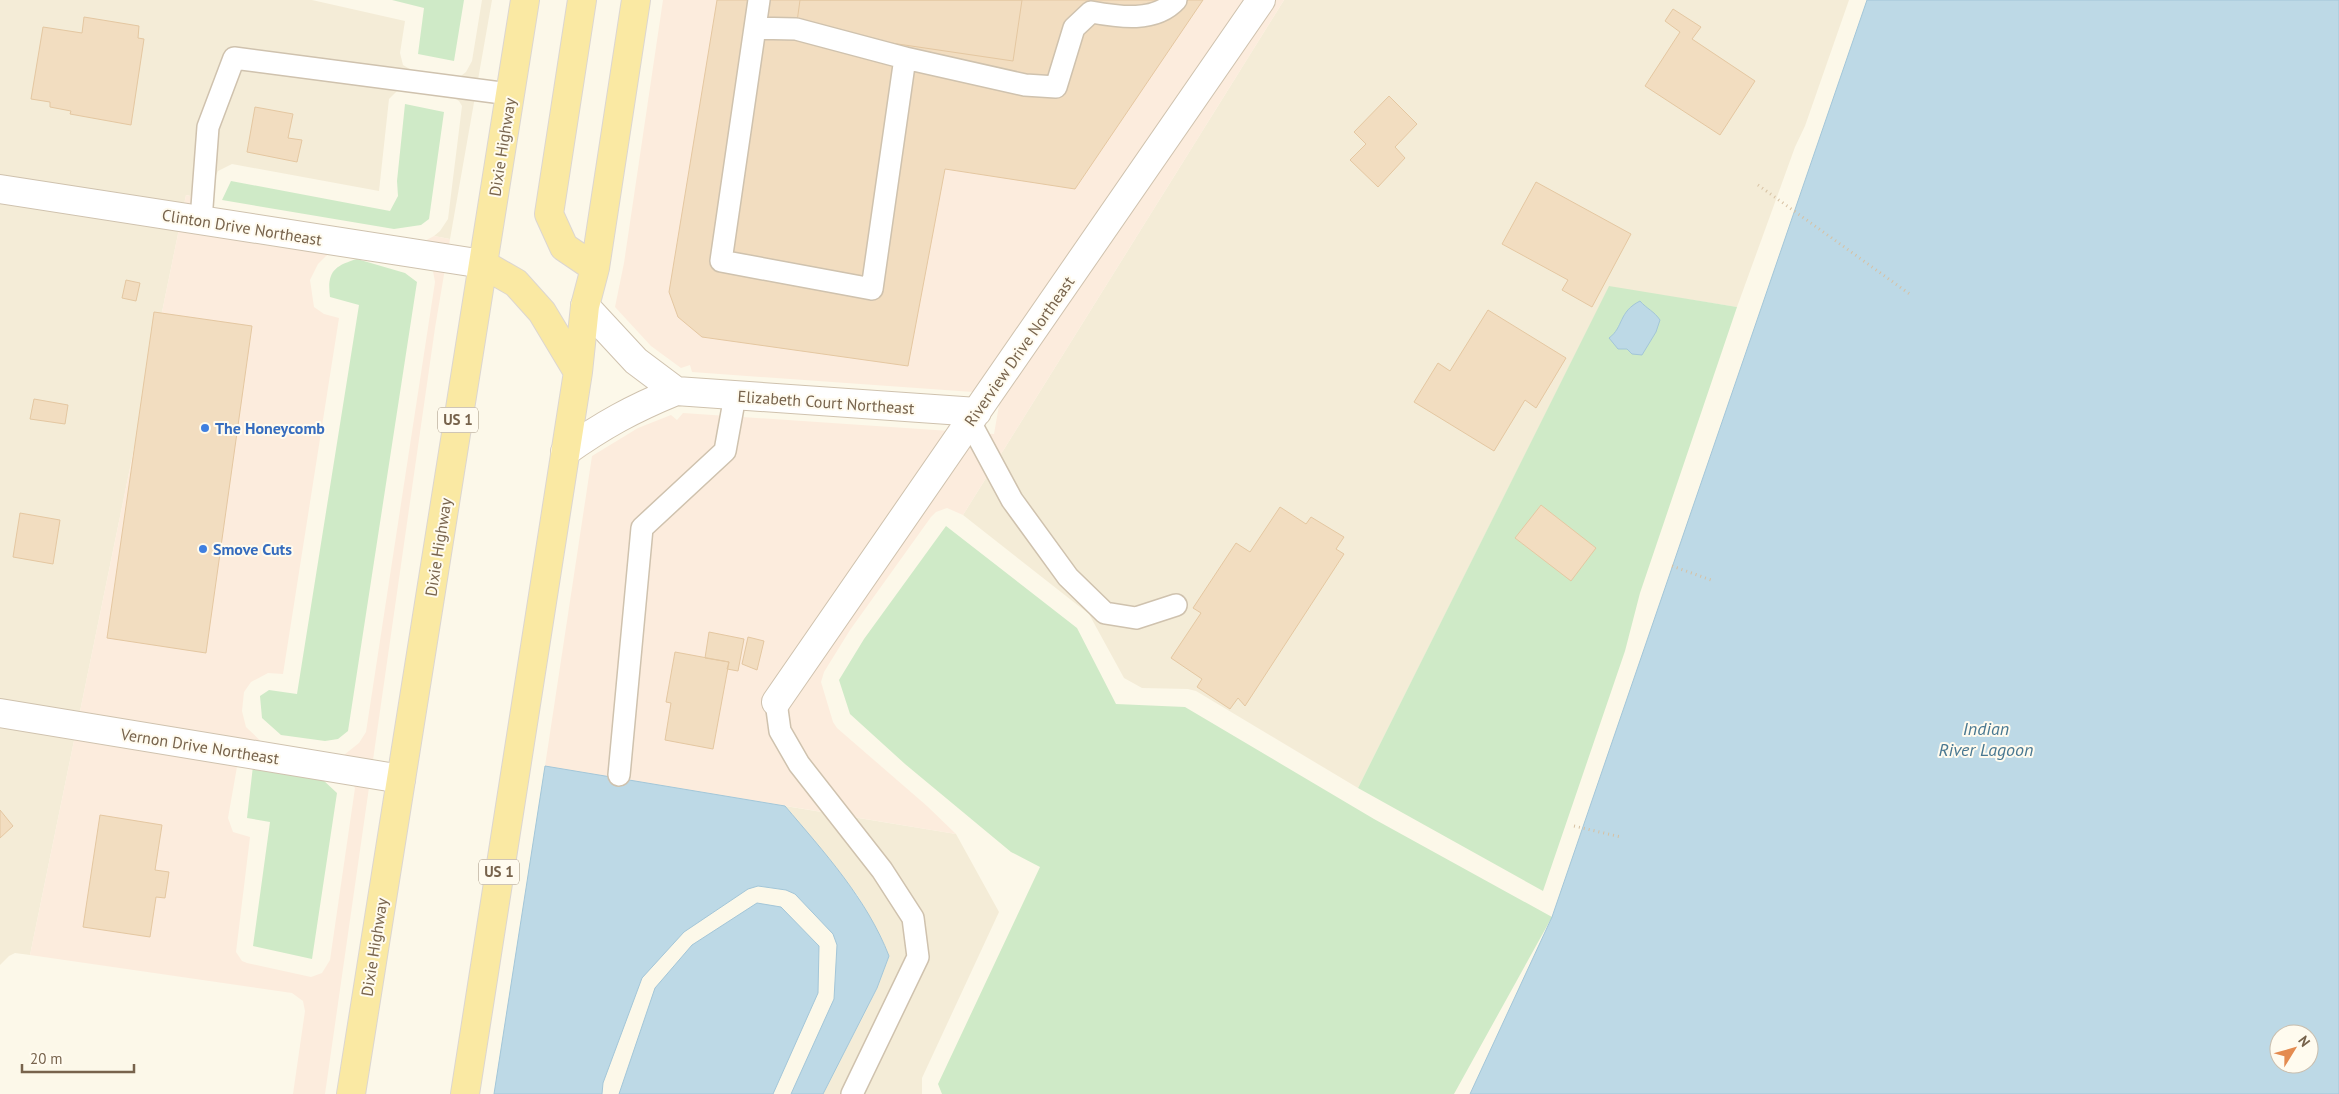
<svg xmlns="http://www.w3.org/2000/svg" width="2339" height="1094" viewBox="0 0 2339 1094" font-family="'PT Sans',sans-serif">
<rect width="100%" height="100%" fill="#fcf8e9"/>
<!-- residential -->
<path fill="#f4ecd7" d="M0,0H312L405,21L400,53L403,65L413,71L449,78L461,76L466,72L472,61L482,0H492L450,239L434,236L440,231L448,219L462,106L459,101L450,95L400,88L389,99L379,191L232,164L218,171L205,199L186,195L30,955L15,953L9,956L0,965Z
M1284,0H1849L1805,126L1795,147L1737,307L1609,287L1358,788L1196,691L1188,689L1142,688L1124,678L1089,614L963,515Z
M785,806L956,834L999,912L922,1078V1094H823L877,988L889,956L858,896Z"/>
<!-- commercial -->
<path fill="#fcecdd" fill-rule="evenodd" d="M663,0H1284L963,515L947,508L936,512L931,517L850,630L824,672L821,682L833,722L837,728L927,806L956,834L545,766L592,456L638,428L671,415L677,420L683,413L994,434L1001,394L692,372L690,365L681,368L651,346L615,307L624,263Z
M186,195L205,199L206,209L421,243L434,236L450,239L435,328L325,1094H293L305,1011L303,1001L292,993L30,955ZM343,246L417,258L433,271L435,282L366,732L359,743L344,755L320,758L269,749L246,727L242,711L244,692L251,682L268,673L283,674L339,318L324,314L314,307L310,280L318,264L326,256ZM238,761L350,780L355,788L330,960L322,973L311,977L247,963L242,961L236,952L250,837L233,832L228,818Z"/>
<!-- green -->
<path fill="#cfeac7" d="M392,0H464L454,61L418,54L424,8Z
M405,104L444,112L429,219L421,225L394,229L222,200L231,181L390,211L398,196L397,181Z
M357,259L405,273L417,282L348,731L338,739L325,741L281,735L262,718L260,696L269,690L297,694L359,305L330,297C327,273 333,266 357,259Z
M1609,286L1737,307L1640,593L1625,651L1543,891L1358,788Z
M946,526L1077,628L1116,704L1185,707L1374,819L1552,917L1454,1094H942L938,1084L1040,867L1011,852L905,764L850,714L839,680L864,639Z
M253,766L322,779L337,793L312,959L253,946L270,822L247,818Z"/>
<!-- water -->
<path fill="#bdd9e6" stroke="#a3c6d8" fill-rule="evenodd" d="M1867,0H2339V1094H1470L1552,917ZM2279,1034H2309V1064H2279Z
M1640,301C1647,309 1654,311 1660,320L1656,332L1642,355L1632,354L1627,349H1618L1609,338C1624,327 1618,312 1640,301Z
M545,766L785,806C824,852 867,899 889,956L877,988L823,1094H791L834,999L837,945L833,934L795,894L786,890L758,886L748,889L684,932L642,978L603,1083L602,1094H494Z
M757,903L781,907L819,946L818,993L773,1094H619L655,988L692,945Z"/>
<!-- building -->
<path fill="#f2ddc0" stroke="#e4c7a1" d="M717,0H1203L1075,189L945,169L908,366L702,337L678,317L669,292Z
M800,0H1022L1013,61L796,29Z
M1673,9L1701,27L1692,39L1755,81L1720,135L1645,86L1680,32L1665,21Z
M84,17L139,26L138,38L144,39L131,125L70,114L71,111L50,107V102L31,99L43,27L82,33Z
M1389,96L1417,124L1395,147L1405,158L1378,187L1350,160L1366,144L1354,132Z
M255,107L293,114L288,138L302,140L297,162L247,152Z
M1536,182L1631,234L1592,307L1562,290L1568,280L1502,244Z
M126,280L140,283L136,301L122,298Z
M1488,310L1566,358L1536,408L1525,400L1494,451L1414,402L1438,363L1450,371Z
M154,312L252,326L206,653L107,638Z
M34,399L68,405L65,424L30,419Z
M1541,505L1596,548L1571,581L1515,538Z
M1280,507L1306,524L1311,517L1344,537L1336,549L1344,554L1245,706L1238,698L1230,709L1197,687L1202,679L1171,658L1201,613L1193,608L1236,543L1250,552Z
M20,513L60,520L53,564L13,557Z
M709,632L744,639L738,671L727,669L729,662L705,658Z
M748,637L764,641L757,670L742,664Z
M675,652L729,662L713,749L665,740L671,703L666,702Z
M0,810L13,826L0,838Z
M100,815L162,825L155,870L169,872L165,898L156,897L150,937L83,927Z"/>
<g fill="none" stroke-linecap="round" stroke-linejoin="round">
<defs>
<path id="service" d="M756,28L796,29L905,58L872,289L721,261L759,0
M905,58L1025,85L1056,87L1074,28L1091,12C1119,17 1155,23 1176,0
M201,220L208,127L234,58L510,94
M970,422L1012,500L1068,577L1105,613L1136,618L1176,605
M776,702L780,731L799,764L882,870L913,918L918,957L852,1094
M619,775L642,528L725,451L735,396"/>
<path id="minor" d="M0,189L483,264
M585,306L636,361L676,391
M565,452C603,425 632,409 676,391L977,412
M776,702L1261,0
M0,713L401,779"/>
<path id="primary" d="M582,0L549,214L564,247L595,268
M483,264L516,283L542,312L578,372
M351,1094L525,0
M465,1094L578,372L585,306L595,268L636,0"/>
</defs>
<!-- service casing -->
<use href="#service" stroke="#cfc2ae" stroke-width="24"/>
<!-- minor casing -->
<use href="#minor" stroke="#cfc2ae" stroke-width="30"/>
<!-- primary casing -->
<use href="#primary" stroke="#dcd6d0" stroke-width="30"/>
<!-- path -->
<path stroke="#d7c1a3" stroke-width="3" stroke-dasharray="1 4" stroke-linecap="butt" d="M1758,185L1911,295
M1672,566L1711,580
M1574,826L1621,837"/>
<!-- service -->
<use href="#service" stroke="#fff" stroke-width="21"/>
<!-- minor -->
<use href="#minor" stroke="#fff" stroke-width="28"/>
<!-- primary -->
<use href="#primary" stroke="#fae9a3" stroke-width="28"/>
</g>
<!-- markers -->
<g fill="#3f7fe0" stroke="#fffbef" stroke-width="2">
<circle cx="205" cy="428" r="5"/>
<circle cx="203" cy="549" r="5"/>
</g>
<g text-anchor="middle" stroke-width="4" stroke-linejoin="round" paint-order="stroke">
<!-- shield labels -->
<g fill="#fffbef" stroke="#a0917d" stroke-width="1">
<rect x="438" y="407.5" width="40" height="25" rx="4"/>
<rect x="479" y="859.5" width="40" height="25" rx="4"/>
</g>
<g font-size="15" font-weight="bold" fill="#77634c">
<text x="458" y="425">US 1</text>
<text x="499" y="877">US 1</text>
</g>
<!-- street labels -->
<g font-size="16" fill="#77634c" stroke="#fffbef">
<text transform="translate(502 147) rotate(-81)" y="6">Dixie Highway</text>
<text transform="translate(242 227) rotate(9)" y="6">Clinton Drive Northeast</text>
<text transform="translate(1019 351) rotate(-55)" y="6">Riverview Drive Northeast</text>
<text transform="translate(826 402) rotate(4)" y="6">Elizabeth Court Northeast</text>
<text transform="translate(438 547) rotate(-81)" y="6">Dixie Highway</text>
<text transform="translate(200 746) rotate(9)" y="6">Vernon Drive Northeast</text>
<text transform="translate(374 947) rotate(-81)" y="6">Dixie Highway</text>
</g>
<!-- shop labels -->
<g font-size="16" font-weight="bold" fill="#366cbe" stroke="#fffbef" text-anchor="start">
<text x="215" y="434">The Honeycomb</text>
<text x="213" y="555">Smove Cuts</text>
</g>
<!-- water labels -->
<g font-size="18" font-style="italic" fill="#497891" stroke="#fffbef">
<text x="1986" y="735">Indian<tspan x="1986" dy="21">River Lagoon</tspan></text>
</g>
</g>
<!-- north arrow -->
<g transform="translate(2294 1049) rotate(53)"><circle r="24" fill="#fffbef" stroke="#c9beae"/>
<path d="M0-4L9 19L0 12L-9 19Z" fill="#e48b50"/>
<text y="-8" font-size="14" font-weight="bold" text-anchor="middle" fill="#77634c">N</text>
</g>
<!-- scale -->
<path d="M22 1064v8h112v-8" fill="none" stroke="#77634c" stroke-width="2.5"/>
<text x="30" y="1064" font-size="15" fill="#77634c" stroke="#fffbef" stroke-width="4" paint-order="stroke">20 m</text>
</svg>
